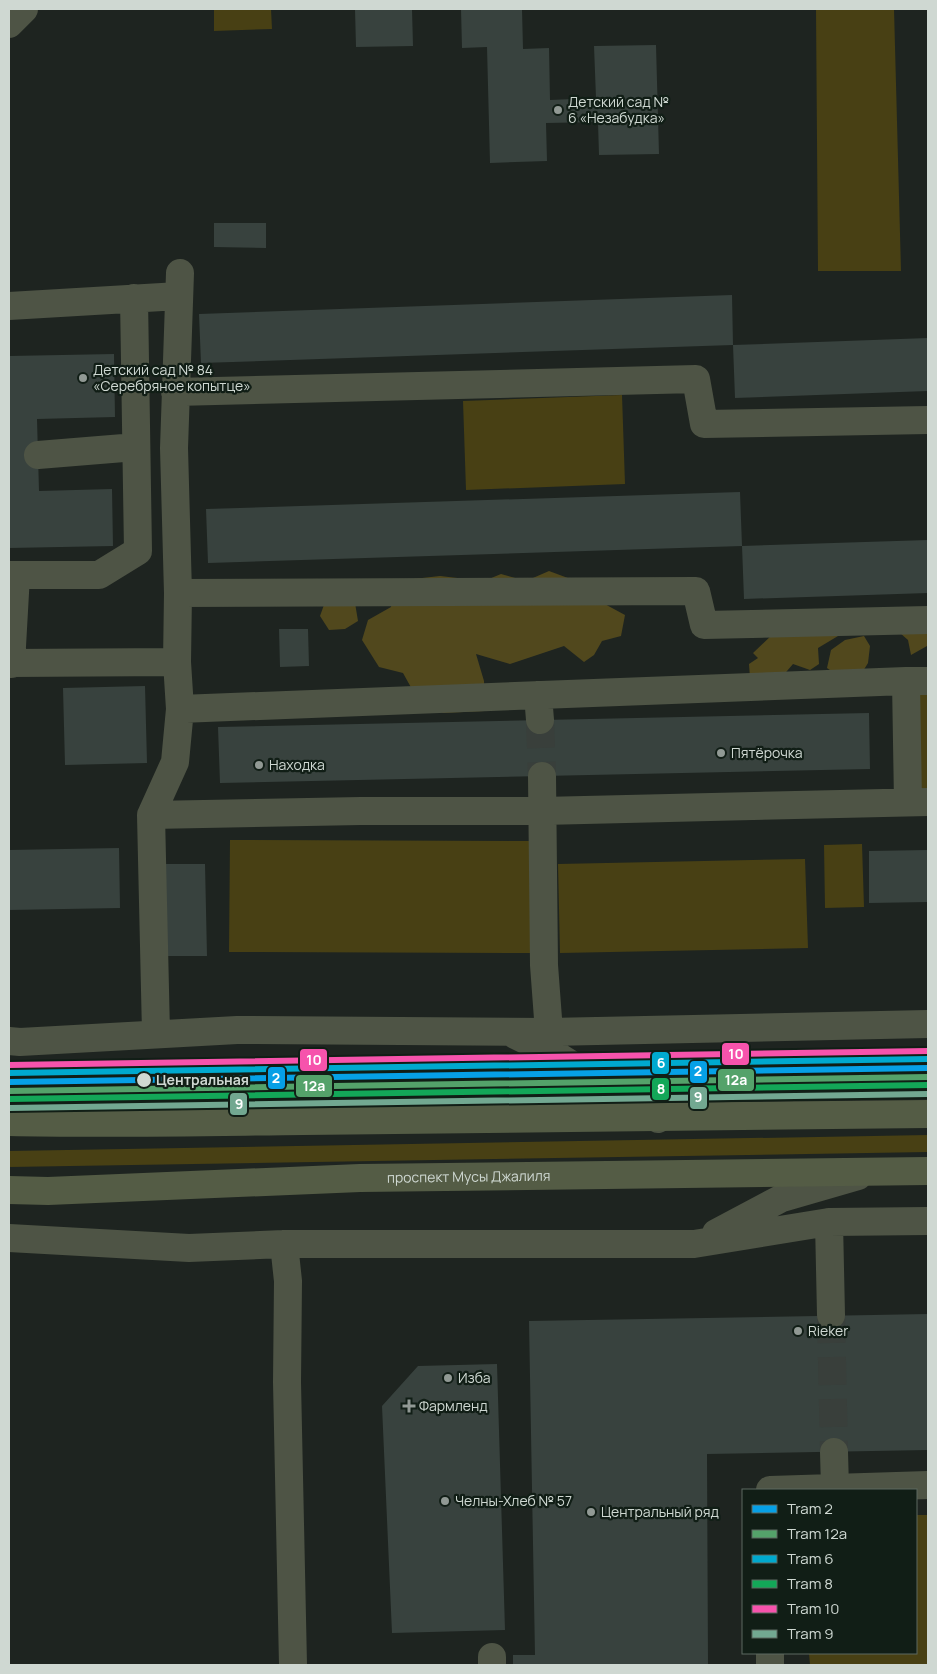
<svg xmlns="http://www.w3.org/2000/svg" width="937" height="1674" viewBox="0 0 937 1674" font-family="Manrope,sans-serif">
<rect width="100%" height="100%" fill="#1e2420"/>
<!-- green -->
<path fill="#484014" d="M214,9H271L272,29L214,31Z
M816,9H894L901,271H818Z
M622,395L625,484L466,490L463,401Z
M913,692H928V794H914Z
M230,840L533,841V953L229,952Z
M862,844L864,907L825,908L824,845Z
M805,859L808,948L560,953L558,864Z
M928,1135V1152L9,1167V1151Z
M916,1515H928V1665H810L809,1653H916Z"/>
<!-- forest -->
<path fill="#51481d" d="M549,571L576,581L601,602L625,615L621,636L602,641L594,655L584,662L564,646L510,664L476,654L484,681L485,711L443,713L413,691L403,673L379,667L362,640L368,620L391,607L395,581L440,576L484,581L501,574L526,581Z
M325,602L355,603L358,621L345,629L329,630L320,616Z
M928,613V648L927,646L911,655L908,640L900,633Z
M775,632L838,636L818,648L819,664L810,670L793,664L781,678H750L749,664L758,658L753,653Z
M864,636L870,646L868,663L860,676L840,677L827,668L831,650L845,640Z"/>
<!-- building -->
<path fill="#38423e" d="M355,9H412L413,46L356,47Z
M461,9H522L523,49L549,48L550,100L596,98L594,46L656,45L659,154L599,155L598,122L546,123L547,161L490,163L487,47L462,48Z
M214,223H266V248L214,247Z
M732,295L733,345L201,363L199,314Z
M928,338V391L735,398L733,345Z
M114,354L115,417L37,419L39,491L112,489L113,546L9,548V356Z
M740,492L742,546L208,563L206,509Z
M928,540V593L744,599L742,546Z
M279,629H308L309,666L280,667Z
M145,686L147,763L65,765L63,688Z
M869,713L870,769L220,783L218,727Z
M119,848L120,908L9,910V850Z
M928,850V902L869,903V851Z
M164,864H205L207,956H165Z
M928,1314V1450L707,1454L708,1665H513V1655H535L529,1321Z
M497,1364L505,1630L392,1633L382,1406L418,1366Z"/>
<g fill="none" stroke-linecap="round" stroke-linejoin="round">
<!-- minor-tunnel -->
<path stroke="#393f3b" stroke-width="28" stroke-dasharray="28 14" stroke-linecap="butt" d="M540,720L542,776
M831,1315L834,1452"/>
<!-- minor -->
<path stroke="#4e5445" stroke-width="28" d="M9,24L24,9
M9,306L179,296
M175,392L696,379L704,424L928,420
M38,455L136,447
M9,575H99L138,551L134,298
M178,593L696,591L704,625L928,620
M177,662L178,593L174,448L180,273
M9,663L177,662L180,709L175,762L151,815L156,1033
M11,664L16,575
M538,695L540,720
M180,709L906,681
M542,776L544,965L549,1032
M908,802L906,681H928
M151,815L361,811H542L928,802
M515,1035L558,1056L658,1119
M9,1041L20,1042L237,1030L549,1032L928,1024
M829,1222L831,1315
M716,1233L782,1198L858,1176
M9,1238L189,1248L284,1244H694L829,1222L928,1221
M284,1244L288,1281L287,1382L293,1665
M834,1452L835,1488
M770,1490L928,1485
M492,1657V1665
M770,1665V1653"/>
<!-- major -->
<g stroke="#545c45" stroke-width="28">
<path d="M9,1122C107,1124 206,1122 304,1121C512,1120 720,1118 928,1114"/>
<path id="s1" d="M9,1190L48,1191L360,1178L928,1171"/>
</g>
<defs>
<path id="tram-1" d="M9,1082L928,1068"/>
<path id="tram-2" d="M9,1091L928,1077"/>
<path id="tram-3" d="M9,1073L928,1059"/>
<path id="tram-4" d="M9,1099L928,1085"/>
<path id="tram-5" d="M9,1065L928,1051"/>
<path id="tram-6" d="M9,1108L928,1094"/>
</defs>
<!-- tram-1 casing -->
<use href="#tram-1" stroke="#111e16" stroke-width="10"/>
<!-- tram-2 casing -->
<use href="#tram-2" stroke="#111e16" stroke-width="10"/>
<!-- tram-3 casing -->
<use href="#tram-3" stroke="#111e16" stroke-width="10"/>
<!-- tram-4 casing -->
<use href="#tram-4" stroke="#111e16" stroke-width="10"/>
<!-- tram-5 casing -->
<use href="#tram-5" stroke="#111e16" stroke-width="10"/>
<!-- tram-6 casing -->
<use href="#tram-6" stroke="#111e16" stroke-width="10"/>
<!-- tram-1 -->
<use href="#tram-1" stroke="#06a0e6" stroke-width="6"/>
<!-- tram-2 -->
<use href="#tram-2" stroke="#54a26a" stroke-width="6"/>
<!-- tram-3 -->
<use href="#tram-3" stroke="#00a9ce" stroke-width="6"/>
<!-- tram-4 -->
<use href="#tram-4" stroke="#13a758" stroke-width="6"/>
<!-- tram-5 -->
<use href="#tram-5" stroke="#f653ac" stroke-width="6"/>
<!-- tram-6 -->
<use href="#tram-6" stroke="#72a891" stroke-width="6"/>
</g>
<!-- markers -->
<g fill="#919994" stroke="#111e16" stroke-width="2">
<circle cx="558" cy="110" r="5"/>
<circle cx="83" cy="378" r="5"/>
<circle cx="721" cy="753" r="5"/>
<circle cx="259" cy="765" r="5"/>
<circle cx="798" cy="1331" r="5"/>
<circle cx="448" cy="1378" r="5"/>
<path d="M406.5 1398.5h5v5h5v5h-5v5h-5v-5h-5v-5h5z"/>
<circle cx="445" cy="1501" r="5"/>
<circle cx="591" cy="1512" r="5"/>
</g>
<circle fill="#cfd8d2" stroke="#111e16" stroke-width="2" cx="144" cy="1080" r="8"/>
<g text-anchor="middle" stroke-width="4.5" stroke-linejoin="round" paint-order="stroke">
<!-- poi labels -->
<g font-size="14" fill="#cfd8d2" stroke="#111e16" text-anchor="start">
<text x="568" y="107">Детский сад №<tspan x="568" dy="16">6 «Незабудка»</tspan></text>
<text x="93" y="375">Детский сад № 84<tspan x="93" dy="16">«Серебряное копытце»</tspan></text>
<text x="731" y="758">Пятёрочка</text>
<text x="269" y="770">Находка</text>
<text x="808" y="1336">Rieker</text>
<text x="458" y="1383">Изба</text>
<text x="419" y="1411">Фармленд</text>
<text x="455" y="1506">Челны-Хлеб № 57</text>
<text x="601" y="1517">Центральный ряд</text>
</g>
<!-- stop labels -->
<g font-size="14" font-weight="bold" fill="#cfd8d2" stroke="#111e16" text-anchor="start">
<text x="156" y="1085">Центральная</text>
</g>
<!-- street labels -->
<g font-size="14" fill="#cfd8d2" stroke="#111e16">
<text dy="5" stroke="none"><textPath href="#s1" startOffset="460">проспект Мусы Джалиля</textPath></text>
</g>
</g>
<g stroke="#111e16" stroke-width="2">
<rect x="721" y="1042" width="29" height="24" rx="5" fill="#f653ac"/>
<rect x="299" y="1048" width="29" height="24" rx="5" fill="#f653ac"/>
<rect x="651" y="1051" width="19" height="24" rx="5" fill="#00a9ce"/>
<rect x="689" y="1060" width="19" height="24" rx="5" fill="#06a0e6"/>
<rect x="267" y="1066" width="19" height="24" rx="5" fill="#06a0e6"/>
<rect x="717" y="1068" width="38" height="24" rx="5" fill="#54a26a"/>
<rect x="295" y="1074" width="38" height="24" rx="5" fill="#54a26a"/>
<rect x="651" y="1077" width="19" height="24" rx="5" fill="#13a758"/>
<rect x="689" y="1086" width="19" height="24" rx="5" fill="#72a891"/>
<rect x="229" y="1092" width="19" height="24" rx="5" fill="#72a891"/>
</g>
<g font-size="14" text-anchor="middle" font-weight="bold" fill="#fff">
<text x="736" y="1059">10</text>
<text x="314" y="1065">10</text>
<text x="661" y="1068">6</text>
<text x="698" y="1076">2</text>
<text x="276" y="1083">2</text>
<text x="736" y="1085">12а</text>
<text x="314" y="1091">12а</text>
<text x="661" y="1094">8</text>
<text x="698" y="1102">9</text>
<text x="239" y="1109">9</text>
</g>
<!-- border -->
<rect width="937" height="1674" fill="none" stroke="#cfd8d2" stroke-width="20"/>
<!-- legend -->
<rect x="742" y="1489" width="175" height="165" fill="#111e16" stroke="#5d6861"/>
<rect x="752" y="1505" width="25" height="8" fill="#06a0e6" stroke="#5d6861"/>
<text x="787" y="1514" font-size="15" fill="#cfd8d2">Tram 2</text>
<rect x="752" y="1530" width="25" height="8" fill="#54a26a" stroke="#5d6861"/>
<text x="787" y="1539" font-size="15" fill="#cfd8d2">Tram 12а</text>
<rect x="752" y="1555" width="25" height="8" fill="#00a9ce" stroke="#5d6861"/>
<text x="787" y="1564" font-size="15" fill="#cfd8d2">Tram 6</text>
<rect x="752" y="1580" width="25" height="8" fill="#13a758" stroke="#5d6861"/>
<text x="787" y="1589" font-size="15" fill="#cfd8d2">Tram 8</text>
<rect x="752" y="1605" width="25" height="8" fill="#f653ac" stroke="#5d6861"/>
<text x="787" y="1614" font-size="15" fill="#cfd8d2">Tram 10</text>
<rect x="752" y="1630" width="25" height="8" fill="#72a891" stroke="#5d6861"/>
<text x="787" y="1639" font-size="15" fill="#cfd8d2">Tram 9</text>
</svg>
